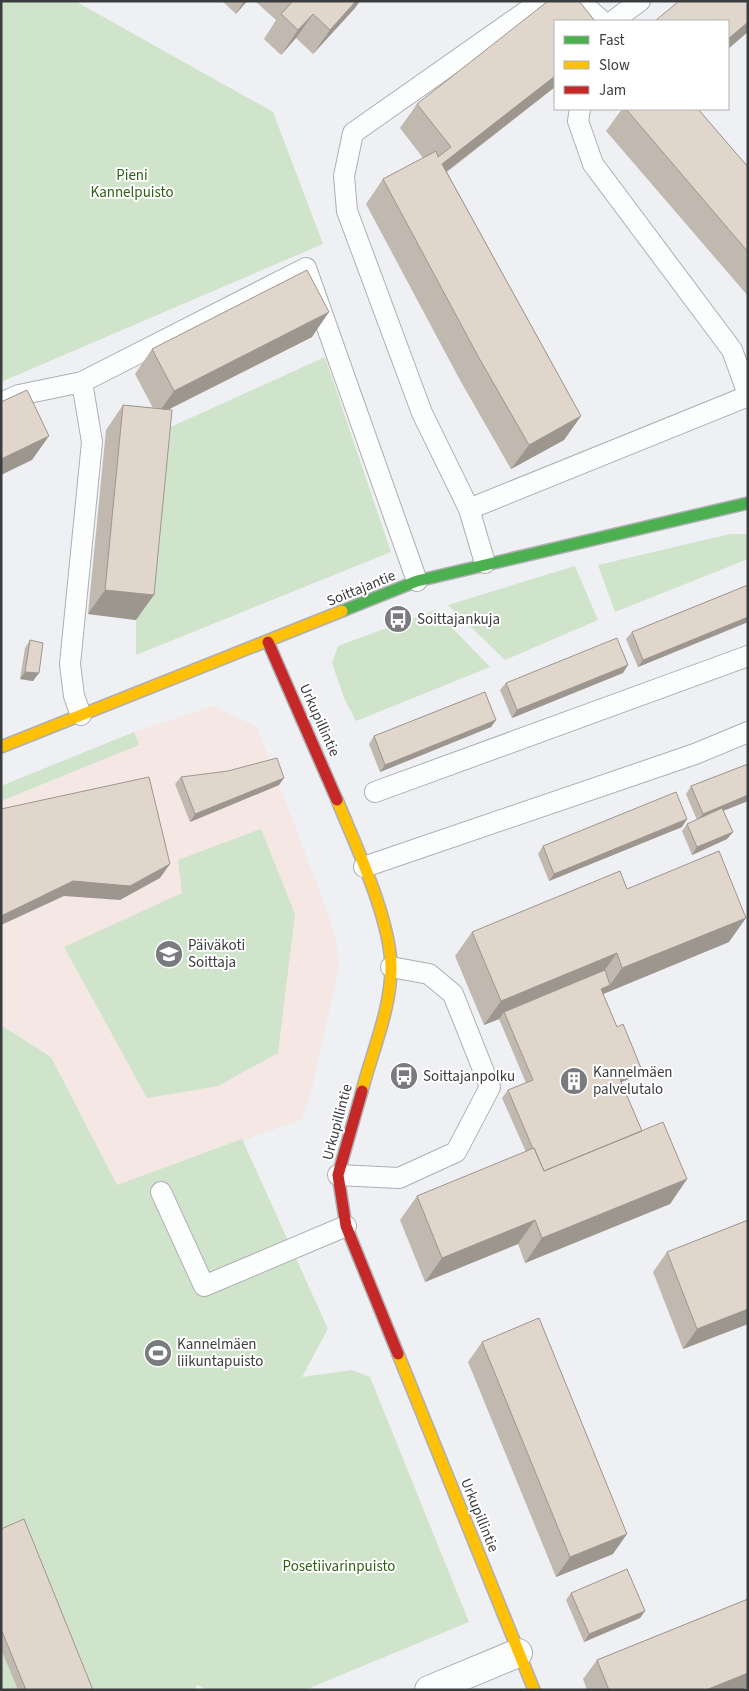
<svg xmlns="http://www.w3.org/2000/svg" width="749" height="1691" viewBox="0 0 749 1691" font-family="'Source Sans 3',sans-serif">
<rect width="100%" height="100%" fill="#eef0f4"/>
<!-- education -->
<path fill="#f4e7e4" d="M213,706L257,727L327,911L336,941L339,967L311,1092L301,1120L117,1185L51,1057L1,1025V786L134,732Z"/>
<!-- green -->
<path fill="#d0e4cb" d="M1,1H75L273,112L323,244L1,382Z
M325,357L391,552L136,655V620L155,434Z
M730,534H748V559L615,612L598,565Z
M575,566L598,620L505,660L448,605Z
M435,610L490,667L356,721L344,698L332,663L338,646Z
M134,732L139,745L1,801V786Z
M261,829L295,914L278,1053L218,1086L147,1098L64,947L182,893L178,860Z
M1,1025L51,1057L117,1185L242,1139L328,1329L302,1377L352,1370L370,1377L469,1622L305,1690H209L197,1685L195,1690H1Z"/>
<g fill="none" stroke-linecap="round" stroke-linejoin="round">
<defs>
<path id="lane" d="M572,1L585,6L602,21
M613,21L640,1
M580,109L578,121L593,164L732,350L748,394
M1,403L19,395L82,382L306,268L417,581
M469,509L748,396
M485,563L469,509L422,413L347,211L344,176L353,133L541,1
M81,715L74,696L70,664L92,442L82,382
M375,792L748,656
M364,867L695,754L748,732
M338,1175L399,1178L456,1152L490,1087L453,994L429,974L391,967
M161,1192L204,1286L346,1226"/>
<path id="street" d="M429,1690L518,1653"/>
<path id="fast" d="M342,611L417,581L748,503"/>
<path id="slow" d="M1,747L342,611
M337,800C356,846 391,920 391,968C391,1009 372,1052 362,1091
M398,1354L534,1690"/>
<path id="jam" d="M268,642L337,800
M362,1091L338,1175L346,1226L398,1354"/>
</defs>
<!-- lane casing -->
<use href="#lane" stroke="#adafb1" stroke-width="22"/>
<!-- street casing -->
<use href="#street" stroke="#adafb1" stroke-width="30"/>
<!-- fast casing -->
<use href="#fast" stroke="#adafb1" stroke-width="14"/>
<!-- slow casing -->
<use href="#slow" stroke="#adafb1" stroke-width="14"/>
<!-- jam casing -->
<use href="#jam" stroke="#adafb1" stroke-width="14"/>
<!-- lane -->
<use href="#lane" stroke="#fcfdfd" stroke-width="20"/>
<!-- street -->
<use href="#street" stroke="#fcfdfd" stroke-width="28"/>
<!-- fast -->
<use href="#fast" stroke="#4caf50" stroke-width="11"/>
<!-- slow -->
<use href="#slow" stroke="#ffc107" stroke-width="11"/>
<!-- jam -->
<use href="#jam" stroke="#c62828" stroke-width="11"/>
</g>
<!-- wall -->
<path fill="#c1b8af" d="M222,1H247L236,14Z
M255,1H360L355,8L313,54L296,38L281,55L264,39L276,20Z
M555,21V87L447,172L581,416L564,440L511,469L461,382L366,204L383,179L423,158L400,128L417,104Z
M622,109H698L748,167V296L606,131Z
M312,337L168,410L136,620L88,614L106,430L123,405L153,408L135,374L152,349Z
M748,585V622L638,667L626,639L632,632Z
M30,640L33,681L20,679L25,648Z
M623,673L512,718L500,690L506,683Z
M496,720L491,727L380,772L369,744L374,736Z
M748,764V801L723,811L733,832L727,839L692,855L682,831L687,824L697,820L686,794L691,786Z
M181,777L279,785L190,822L175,784Z
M687,819L682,827L549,881L538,854L543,846Z
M627,889L729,942L603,994L617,1027L641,1068L636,1076L621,1082L642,1131L687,1179L670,1204L525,1263L518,1244L425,1282L400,1220L417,1196L526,1152L502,1098L508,1090L526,1083L499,1019L484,1025L455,956L472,932Z
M748,1220V1324L683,1349L653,1272L667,1252Z
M482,1342L613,1554L556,1577L468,1362Z
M1,1529L93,1690H18L1,1649Z
M571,1593L645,1611L640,1618L584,1642L566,1600Z
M748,1599V1687L741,1690H587L583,1679L597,1660Z"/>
<!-- shaded-wall -->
<path fill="#9d968f" d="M244,1H247L236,14Z
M356,1H360L355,8L313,54L330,30Z
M313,14L296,38L281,55L298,30Z
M748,22V32L728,49V39Z
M555,76V87L425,188L442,164Z
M329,312L312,337L157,415L174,391Z
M581,416L564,440L511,469L529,445Z
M49,436L32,460L1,475V459Z
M105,590L154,595L136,620L88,614Z
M748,617V622L638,667L643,660Z
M628,665L623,673L512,718L517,710Z
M25,672L39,673L33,681L20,679Z
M496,720L491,727L380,772L385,765Z
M284,778L279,785L190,822L195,814Z
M748,795V801L697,821L703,814Z
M687,819L682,827L549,881L554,874Z
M733,832L727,839L692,855L697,847Z
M170,864L160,878L120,900L64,896L1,925V916L73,881Z
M746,918L729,942L596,997L601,989L610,985L622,968Z
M617,953L599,978L504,1012L499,1019L484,1025L501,1001Z
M641,1068L636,1076L614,1085L619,1077Z
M687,1179L670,1204L525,1263L542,1238Z
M535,1220L518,1244L425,1282L442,1258Z
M748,1309V1324L683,1349L697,1329Z
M627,1534L613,1554L556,1577L570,1557Z
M645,1611L640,1618L584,1642L589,1634Z
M748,1673V1687L741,1690H706Z"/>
<!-- building -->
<path fill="#e0d6cc" stroke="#9d968f" d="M293,1H356L330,30L313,14L298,30L281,14Z
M548,1H579L595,21H555V76L442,164L581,416L529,445L479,358L383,179L436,151L438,157L451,147L417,104Z
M679,1H748V22L728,39V21H655Z
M626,109H698L748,167V252Z
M307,270L329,312L174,391L152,349Z
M27,390L49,436L1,459V402Z
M123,405L172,410L154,595L105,590Z
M748,585V617L643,660L632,632Z
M617,638L628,665L517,710L506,683Z
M30,640L43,643L39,673L25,672Z
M485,692L496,720L385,765L374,736Z
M277,758L284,778L195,814L181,777L228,771Z
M748,764V795L703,814L691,786Z
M149,777L170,864L130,886L73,881L1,916V809Z
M676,792L687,819L554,874L543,846Z
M722,808L733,832L697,847L687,824Z
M719,851L746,918L622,968L617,953L501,1001L472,932L620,871L627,889Z
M605,970L610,985L601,989L617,1027L623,1024L641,1068L619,1077L642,1131L544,1171L534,1148L533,1149L508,1090L533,1080L504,1012Z
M663,1122L687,1179L542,1238L535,1220L442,1258L417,1196L534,1148L544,1171Z
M748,1220V1309L697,1329L667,1252Z
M539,1318L627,1534L570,1557L482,1342Z
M24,1519L93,1690H26L1,1629V1529Z
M627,1569L645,1611L589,1634L571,1593Z
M748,1599V1673L706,1690H609L597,1660Z"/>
<!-- icons -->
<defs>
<symbol id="bus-disc" viewBox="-11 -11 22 22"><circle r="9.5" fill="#797b7e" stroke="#fff"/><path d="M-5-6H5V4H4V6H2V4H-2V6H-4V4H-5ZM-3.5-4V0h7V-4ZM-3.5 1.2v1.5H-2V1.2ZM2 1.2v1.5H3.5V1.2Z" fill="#fff"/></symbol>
<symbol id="school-disc" viewBox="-11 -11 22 22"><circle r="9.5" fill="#797b7e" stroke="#fff"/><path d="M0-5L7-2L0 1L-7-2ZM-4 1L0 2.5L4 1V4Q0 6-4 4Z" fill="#fff"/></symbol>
<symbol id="building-disc" viewBox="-11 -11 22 22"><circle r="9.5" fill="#797b7e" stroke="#fff"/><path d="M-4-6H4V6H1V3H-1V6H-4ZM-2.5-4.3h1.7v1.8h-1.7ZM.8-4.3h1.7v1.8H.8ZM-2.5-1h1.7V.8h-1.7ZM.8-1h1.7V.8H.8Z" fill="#fff"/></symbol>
<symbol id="stadium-disc" viewBox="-11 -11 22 22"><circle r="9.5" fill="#797b7e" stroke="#fff"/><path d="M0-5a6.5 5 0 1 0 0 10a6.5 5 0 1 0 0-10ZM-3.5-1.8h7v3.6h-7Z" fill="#fff"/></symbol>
</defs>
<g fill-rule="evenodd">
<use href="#bus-disc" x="382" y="603" width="32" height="32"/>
<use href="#school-disc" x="153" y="938" width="32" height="32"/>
<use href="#bus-disc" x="388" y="1060" width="32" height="32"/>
<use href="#building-disc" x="558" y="1065" width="32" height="32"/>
<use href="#stadium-disc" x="142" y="1337" width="32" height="32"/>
</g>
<g text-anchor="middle" stroke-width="4" stroke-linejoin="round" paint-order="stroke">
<!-- park labels -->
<g font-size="15" fill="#2e6012" stroke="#fff">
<text x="132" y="180">Pieni<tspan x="132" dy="17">Kannelpuisto</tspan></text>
<text x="339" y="1571">Posetiivarinpuisto</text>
</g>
<!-- street labels -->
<g font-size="15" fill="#3a3c3e" stroke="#fff">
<text transform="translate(361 588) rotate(-22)" y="5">Soittajantie</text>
<text transform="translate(320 720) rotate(66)" y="5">Urkupillintie</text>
<text transform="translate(337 1122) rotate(-75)" y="5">Urkupillintie</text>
<text transform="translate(480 1515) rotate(68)" y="5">Urkupillintie</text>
</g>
<!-- poi labels -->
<g font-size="15" fill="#3a3c3e" stroke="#fff" text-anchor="start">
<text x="417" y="624">Soittajankuja</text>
<text x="188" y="950">Päiväkoti<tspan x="188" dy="17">Soittaja</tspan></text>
<text x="593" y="1077">Kannelmäen<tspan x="593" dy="17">palvelutalo</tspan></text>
<text x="423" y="1081">Soittajanpolku</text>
<text x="177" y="1349">Kannelmäen<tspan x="177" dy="17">liikuntapuisto</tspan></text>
</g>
</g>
<!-- border -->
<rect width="749" height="1691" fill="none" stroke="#3a3c3e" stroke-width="5"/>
<!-- legend -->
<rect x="554" y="20" width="175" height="90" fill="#ffffff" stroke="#b0b1b2"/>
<rect x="564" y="36" width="25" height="8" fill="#4caf50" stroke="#b0b1b2"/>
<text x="599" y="45" font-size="15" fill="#3a3c3e">Fast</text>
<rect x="564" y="61" width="25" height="8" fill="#ffc107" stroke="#b0b1b2"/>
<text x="599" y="70" font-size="15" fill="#3a3c3e">Slow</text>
<rect x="564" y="86" width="25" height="8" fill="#c62828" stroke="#b0b1b2"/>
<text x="599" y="95" font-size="15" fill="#3a3c3e">Jam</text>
</svg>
